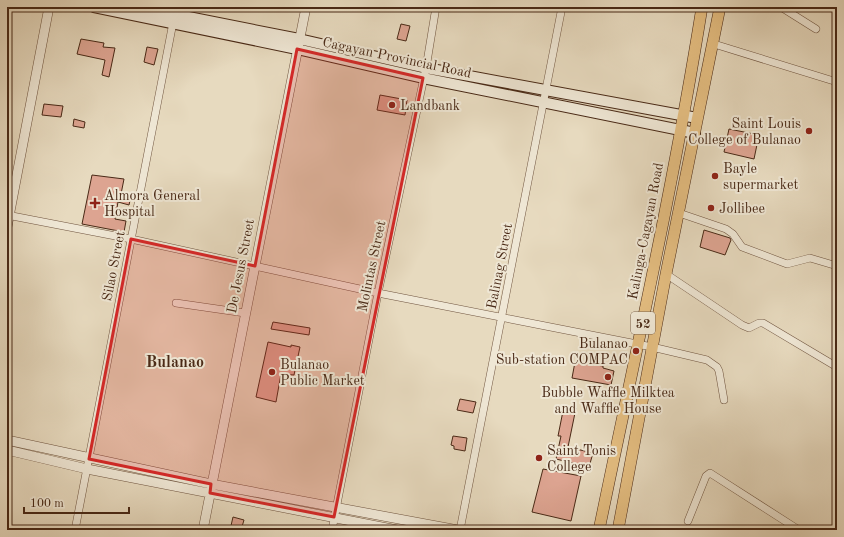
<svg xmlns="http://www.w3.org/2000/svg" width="844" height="537" viewBox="0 0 844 537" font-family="'Old Standard TT',serif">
<rect width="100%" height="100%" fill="#e7dabf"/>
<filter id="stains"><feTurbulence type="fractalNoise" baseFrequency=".005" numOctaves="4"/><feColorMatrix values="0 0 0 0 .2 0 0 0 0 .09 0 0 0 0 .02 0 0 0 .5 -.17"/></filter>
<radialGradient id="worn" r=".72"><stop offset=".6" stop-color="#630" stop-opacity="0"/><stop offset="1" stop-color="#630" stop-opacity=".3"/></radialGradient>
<!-- building -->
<path fill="#dda491" stroke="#492916" d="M401,24L410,26L406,41L397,39Z
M81,39L104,43L103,47L115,48L109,77L102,75L105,60L77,54Z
M147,47L158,49L154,65L144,62Z
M380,95L407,100L405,115L377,110Z
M44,104L63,106L61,117L42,115Z
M74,119L85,122L84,128L73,126Z
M729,129L759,135L754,159L724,152Z
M92,175L124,179L121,194L131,196L129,205L118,202L115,219L126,221L124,232L82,224Z
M704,230L730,238L731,240L725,255L700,247Z
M273,322L310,328L309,335L271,329Z
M268,342L291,347V345L300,347L294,375L281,374L276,402L256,397Z
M575,362L603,366V368L614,371L611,385L572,378Z
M460,399L476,402L473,413L457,410Z
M564,406L576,408L568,447L593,453L589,467L556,459L561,436H558Z
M453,436L467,438L465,451L454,449V446L451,445Z
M543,469L581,476L571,521L532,512Z
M233,517L244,520L241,530H230Z"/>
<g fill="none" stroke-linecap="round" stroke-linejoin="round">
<defs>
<path id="minor" d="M781,7L816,29
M836,7L837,8
M714,44L837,82
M679,213L726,229L733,234L742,247L787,264L810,258L837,266
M7,215L131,239L378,293L652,347L707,360L717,367L719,371L724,400
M666,274L742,325L749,328L759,323H763L837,367
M176,303L245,313
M688,521L706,476L710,473L799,530
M75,530L176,7
M332,530L378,293L426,68L436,7
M460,530L562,7"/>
<path id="tertiary" d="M7,227L49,7
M7,440L211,484L458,530
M7,450L87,469L397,530
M203,530L306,7"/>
<path id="secondary" d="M94,7L297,49L423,78L695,133
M138,7L299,39L426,68L697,118"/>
<path id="trunk" d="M599,530C635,356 674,183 702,7
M618,530L666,274L720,7"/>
</defs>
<!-- minor casing -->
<use href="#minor" stroke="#705540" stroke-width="8"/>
<!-- tertiary casing -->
<use href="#tertiary" stroke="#705540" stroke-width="10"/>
<!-- secondary casing -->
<use href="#secondary" stroke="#492916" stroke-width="12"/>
<!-- trunk casing -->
<use href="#trunk" stroke="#492916" stroke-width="12"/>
<!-- minor -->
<use href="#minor" stroke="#efe7d5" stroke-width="7"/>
<!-- tertiary -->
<use href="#tertiary" stroke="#efe7d5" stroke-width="9"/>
<!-- secondary -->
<use href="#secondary" stroke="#efe7d5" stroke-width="10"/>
<!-- trunk -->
<use href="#trunk" stroke="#e4bd80" stroke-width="11"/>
</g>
<!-- marked area -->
<path fill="#d62828" fill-opacity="0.2" stroke="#d62828" stroke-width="3" stroke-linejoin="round" d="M297,49L423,78L334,517L210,493L211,484L89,459L131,239L255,266Z"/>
<!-- markers -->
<g fill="#8f2418" stroke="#efe7d5" stroke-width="1.5">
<circle cx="392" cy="105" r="4"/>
<circle cx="809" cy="131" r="4"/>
<circle cx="715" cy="176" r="4"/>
<path d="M93 197h4v4h4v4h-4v4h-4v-4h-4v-4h4z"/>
<circle cx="711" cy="208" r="4"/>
<circle cx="636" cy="351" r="4"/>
<circle cx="272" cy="372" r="4"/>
<circle cx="608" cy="377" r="4"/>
<circle cx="539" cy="458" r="4"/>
</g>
<g text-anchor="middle" stroke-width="4" stroke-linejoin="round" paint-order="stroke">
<!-- shield labels -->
<rect fill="#efe7d5" stroke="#7b624f" stroke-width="1" x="631" y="312" width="24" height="22" rx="3"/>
<g font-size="13" font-weight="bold" fill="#492916">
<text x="643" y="328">52</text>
</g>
<!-- street labels -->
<g font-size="14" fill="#492916" stroke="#efe7d5">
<text transform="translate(397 57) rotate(12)" y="5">Cagayan Provincial Road</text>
<text transform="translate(645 231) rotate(-79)" y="5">Kalinga-Cagayan Road</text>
<text transform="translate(113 266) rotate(-79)" y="5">Silao Street</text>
<text transform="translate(240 266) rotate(-79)" y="5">De Jesus Street</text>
<text transform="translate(371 266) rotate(-78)" y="5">Molintas Street</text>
<text transform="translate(499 266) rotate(-79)" y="5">Balinag Street</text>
</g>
<!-- poi labels -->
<g font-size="14" fill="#492916" stroke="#efe7d5" text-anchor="start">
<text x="400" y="110">Landbank</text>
<text x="801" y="128" text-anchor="end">Saint Louis<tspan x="801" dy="16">College of Bulanao</tspan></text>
<text x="723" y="173">Bayle<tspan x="723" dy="16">supermarket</tspan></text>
<text x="104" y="200">Almora General<tspan x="104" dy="16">Hospital</tspan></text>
<text x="719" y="213">Jollibee</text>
<text x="628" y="348" text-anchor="end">Bulanao<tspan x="628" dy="16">Sub-station COMPAC</tspan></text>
<text x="280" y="369">Bulanao<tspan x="280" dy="16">Public Market</tspan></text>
<text x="608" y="397" text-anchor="middle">Bubble Waffle Milktea<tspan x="608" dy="16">and Waffle House</tspan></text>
<text x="547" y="455">Saint Tonis<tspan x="547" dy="16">College</tspan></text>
</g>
<!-- quarter labels -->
<g font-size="16" font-weight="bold" fill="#492916" stroke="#efe7d5">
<text x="175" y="367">Bulanao</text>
</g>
</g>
<!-- margin -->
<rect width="844" height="537" fill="none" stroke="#e7dabf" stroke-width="24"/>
<rect x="8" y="8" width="828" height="521" fill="none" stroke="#492916" stroke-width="2"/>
<rect x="12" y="12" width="820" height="513" fill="none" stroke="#492916"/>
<!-- scale -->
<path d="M24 507v6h105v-6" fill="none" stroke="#492916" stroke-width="2"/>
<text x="30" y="507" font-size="12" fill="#492916" stroke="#efe7d5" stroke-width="3" paint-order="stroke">100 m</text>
<rect width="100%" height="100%" filter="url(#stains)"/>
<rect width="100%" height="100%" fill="url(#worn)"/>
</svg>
